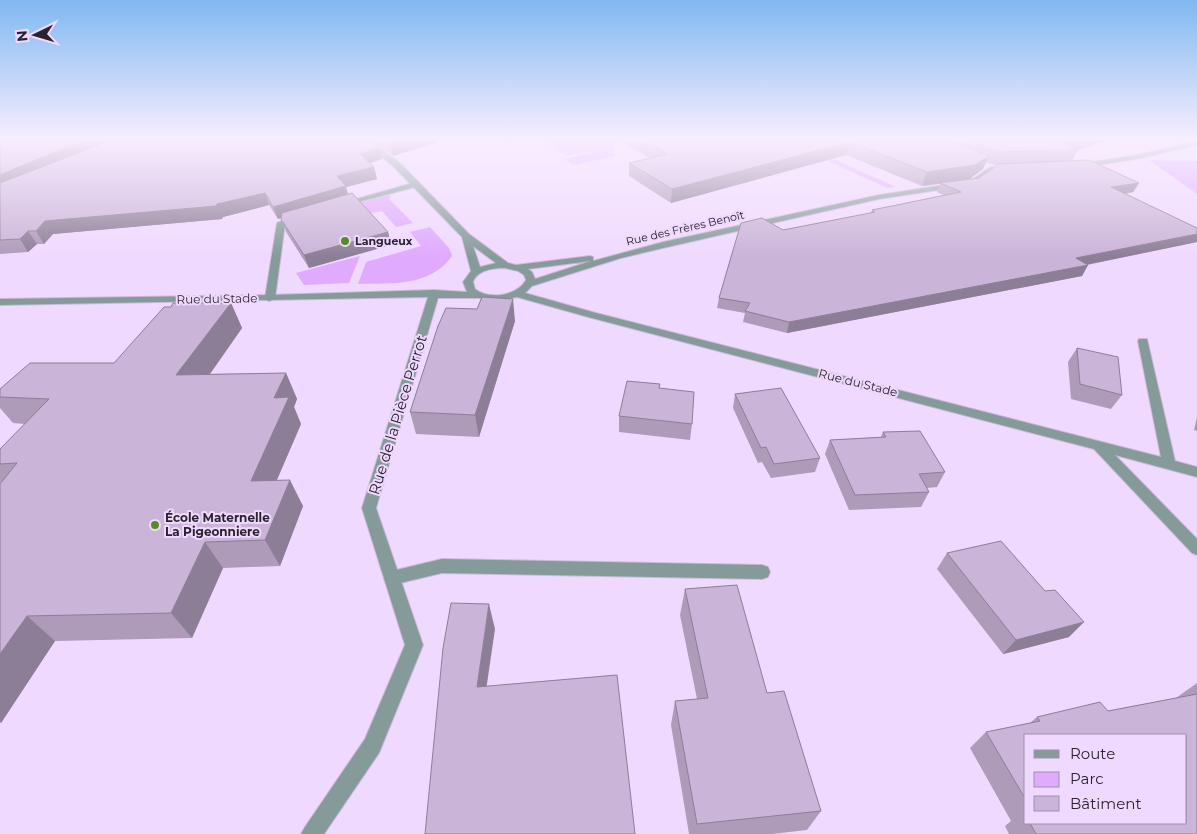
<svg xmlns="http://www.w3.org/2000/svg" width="1197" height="834" viewBox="0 0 1197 834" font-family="Montserrat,sans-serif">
<rect width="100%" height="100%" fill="#f0d9fe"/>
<!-- green -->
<path fill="#e0aaff" d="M544,140H613L615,156L573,165L565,159L592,153L589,151L567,156Z
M816,151L896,187L887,188L808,152Z
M1149,160L1197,161V194Z
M386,195L391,196L389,199L413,223L396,227L382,211L358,216L354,203Z
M430,227L449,248L452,256C430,287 392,283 358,284L366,262L421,246L410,232Z
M360,256L349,283L304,285L296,273Z"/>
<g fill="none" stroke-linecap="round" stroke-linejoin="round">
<defs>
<path id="lane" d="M416,182L420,184L419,186L343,206L339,204Z
M294,215L301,217L285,224L275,298L270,301L266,300L265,298L277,223Z
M442,559L762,565L768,567L770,572L768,577L762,579L442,573L392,585L386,583L384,578L386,573L392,571Z"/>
<path id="street" d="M360,140H367L399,162L469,234L508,263L516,265L590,256L593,257V261L663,242L879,195L970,181L990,167H1002V171H995L972,185L879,199L663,248L621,258L532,286L525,293L596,313L1161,457L1138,341L1139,339H1147L1175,461L1197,467V477L1115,455L1197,539V555L1192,553L1094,449L588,317L517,297L496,301L479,298H438L376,508L423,645L379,753L324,834H301L305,827L365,739L405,645L362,508L428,297L0,305V299L270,295L434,290L467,292L463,282L471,271L462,237L393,166ZM473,246L496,263L480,267ZM591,261L535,279L532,272L528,269ZM505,268L518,271L524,275L526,280C517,296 489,300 475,289L473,282C477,270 494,268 505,268Z
M1197,141V145L1137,159L1079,168L1075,166L1079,164L1137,155Z"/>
</defs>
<!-- lane casing -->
<use href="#lane" stroke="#cdb8d9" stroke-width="2"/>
<!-- street casing -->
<use href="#street" stroke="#cdb8d9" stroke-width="2"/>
<!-- lane -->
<use href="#lane" fill="#859b9a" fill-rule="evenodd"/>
<!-- street -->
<use href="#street" fill="#859b9a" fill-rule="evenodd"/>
</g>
<!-- wall -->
<path fill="#ae9bba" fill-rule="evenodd" d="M0,140L382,159L370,163L374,167L377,179L346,187L348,194L388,232L391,245L309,268L286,232L281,218L278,219L269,205L223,217L222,219L53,234L44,244H37L28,252L0,254Z
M370,140H438V142L393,156Z
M619,140H1105L1078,150L1072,161L1139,183L1133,192L1125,194L1197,228V242L1087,265H1088L1082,276L787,333L743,322L745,313L717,308L719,298L783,230L871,213L872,210L943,195L937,192L940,184L922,186L846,155L671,203L629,176V163L650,158ZM986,162L994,165H998L979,178L970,179L983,169Z
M231,303L242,328L210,374L286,373L297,399L294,407L301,424L277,480L303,506L280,566L223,568L192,638L55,641L1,723V483L0,482V449L25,424L13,423L0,408V389L114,363Z
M515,321L479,437L416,434L410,412Z
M1077,348L1122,395L1111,409L1071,399L1068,362Z
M660,388L692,424L690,440L619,432V416Z
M735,394L820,458L815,472L771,478L762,462L758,463L733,408Z
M1197,417V431L1194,430Z
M883,432L945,472L937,487L927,488L929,492L921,507L849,510L825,454L830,440L881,437Z
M947,553L1069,637L1003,654L937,569Z
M685,589L767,693L821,811L807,830L772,834H689L671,725L675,701L697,699L680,615Z
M1197,683V834H1009L1005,826L1011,821L970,748L986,732L1030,723L1037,717L1108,711L1176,698ZM1026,735L1186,823H1026Z"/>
<!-- shaded-wall -->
<path fill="#8d7e97" d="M88,140H125L0,190V175L55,152Z
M405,140H438V142L393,156L391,144Z
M1074,140H1105L1078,150L1064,144Z
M850,142L846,155L671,203L672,189Z
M379,148L382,159L363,165L360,154Z
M989,156L983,169L969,179L922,186L927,172Z
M374,167L377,179L346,187L349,198L278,219L273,207L337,176Z
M1139,183L1133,192L1106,197L1111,187Z
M265,193L269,205L223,217L222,219L53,234L44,244L36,231L45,221L217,204Z
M28,231L37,244L28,252L20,239Z
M388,232L391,245L309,268L304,255Z
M1197,234V242L1070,268L1076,258Z
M1088,265L1082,276L787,333L789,322Z
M513,299L515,321L479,437L475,415Z
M231,303L242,328L191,401L176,375Z
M286,373L297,399L294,407L301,424L265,507L251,481L274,398Z
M290,480L303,506L280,566L265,540Z
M205,542L223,568L192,638L171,613Z
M489,604L495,629L483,711L477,687Z
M27,616L55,641L1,723L0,722V654Z
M1084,622L1069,637L1003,654L1016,640Z"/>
<!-- building -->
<path fill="#cab4d8" stroke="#8d7e97" d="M0,140H88L55,152L0,175Z
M112,140H369L379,148L360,154L374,167L337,176L346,186L273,207L265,193L217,204L216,206L45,221L36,231H28L20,239L0,240V183Z
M384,140H405L391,144Z
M643,140H947L989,156L975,165L927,172L850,142L672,189L629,163L667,154Z
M969,140H1074L1064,144L1078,150L1000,152Z
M1089,160L1139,183L1111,187L1197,228V234L1076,258L1088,265L789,322L745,311L750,303L719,298L741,223L762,218L783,230L875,212L872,210L961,192L940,183L979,178L999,164Z
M352,193L388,232L304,255L281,219L282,213Z
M482,297L513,299L475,415L410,412L438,326L446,308L477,309Z
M173,303H231L176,375L286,373L274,398L289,397L251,481L290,480L265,540L205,542L171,613L27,616L0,654V484L17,463L0,464V449L49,399L0,397V389L30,363H114L164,307H171Z
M1077,348L1118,357L1122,395L1080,384Z
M627,381L660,384L659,388L694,392L692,424L619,416Z
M781,388L820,458L774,464L766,447L761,448L735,394Z
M920,431L945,472L919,474L929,492L855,495L830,440L886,437L883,432Z
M1001,541L1045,591L1055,590L1084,622L1016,640L947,553Z
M737,585L767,693L784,691L821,811L697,824L675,701L708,698L685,589Z
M451,603L489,604L477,687L617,675L635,834H425L443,648Z
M1197,694V834H1036L1030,823H1186V735H1026V800L986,732L1040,721L1037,717L1100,702L1108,711Z"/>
<!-- sky -->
<linearGradient id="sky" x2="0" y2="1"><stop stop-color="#80b8f0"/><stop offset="0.54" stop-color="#f8eeff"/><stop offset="1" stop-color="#f8eeff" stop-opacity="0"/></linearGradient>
<rect width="1197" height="257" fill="url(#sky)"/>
<!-- markers -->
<g fill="#578b23" stroke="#f0d9fe" stroke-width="2">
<circle cx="345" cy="241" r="5"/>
<circle cx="155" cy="525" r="5"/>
</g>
<g text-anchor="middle" stroke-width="4" stroke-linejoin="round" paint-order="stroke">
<!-- far-street labels -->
<g font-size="11" fill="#2b2230" stroke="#f0d9fe">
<text transform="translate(685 228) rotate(-13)" y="4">Rue des Frères Benoît</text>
</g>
<!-- far-poi labels -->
<g font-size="11" font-weight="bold" fill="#2b2230" stroke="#f0d9fe" text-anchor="start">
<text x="355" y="245">Langueux</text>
</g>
<!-- street labels -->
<g font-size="12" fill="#2b2230" stroke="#f0d9fe">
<text transform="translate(217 299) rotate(-1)" y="4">Rue du Stade</text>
<text transform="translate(858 383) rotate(14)" y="4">Rue du Stade</text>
</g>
<!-- poi labels -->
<g font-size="12" font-weight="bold" fill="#2b2230" stroke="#f0d9fe" text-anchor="start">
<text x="165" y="522">École Maternelle<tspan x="165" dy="14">La Pigeonniere</tspan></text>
</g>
<!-- near-street labels -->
<g font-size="15" fill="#2b2230" stroke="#f0d9fe">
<text transform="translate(398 415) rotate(-73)" y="5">Rue de la Pièce Perrot</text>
</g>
</g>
<!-- legend -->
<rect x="1024" y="734" width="162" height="90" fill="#f0d9fe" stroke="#a190ac"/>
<rect x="1034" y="750" width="25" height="8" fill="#859b9a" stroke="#a190ac"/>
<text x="1070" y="759" font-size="15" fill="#2b2230">Route</text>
<rect x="1034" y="772" width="25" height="15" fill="#e0aaff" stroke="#a190ac"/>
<text x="1070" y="784" font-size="15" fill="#2b2230">Parc</text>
<rect x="1034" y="796" width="25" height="15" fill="#cab4d8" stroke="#a190ac"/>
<text x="1070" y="809" font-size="15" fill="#2b2230">Bâtiment</text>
<!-- north arrow -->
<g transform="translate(35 35) rotate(265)" stroke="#f0d9fe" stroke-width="4" paint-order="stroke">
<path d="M0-4L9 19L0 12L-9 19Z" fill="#2b2230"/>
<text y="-8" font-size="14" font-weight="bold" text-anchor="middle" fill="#2b2230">N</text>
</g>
</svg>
